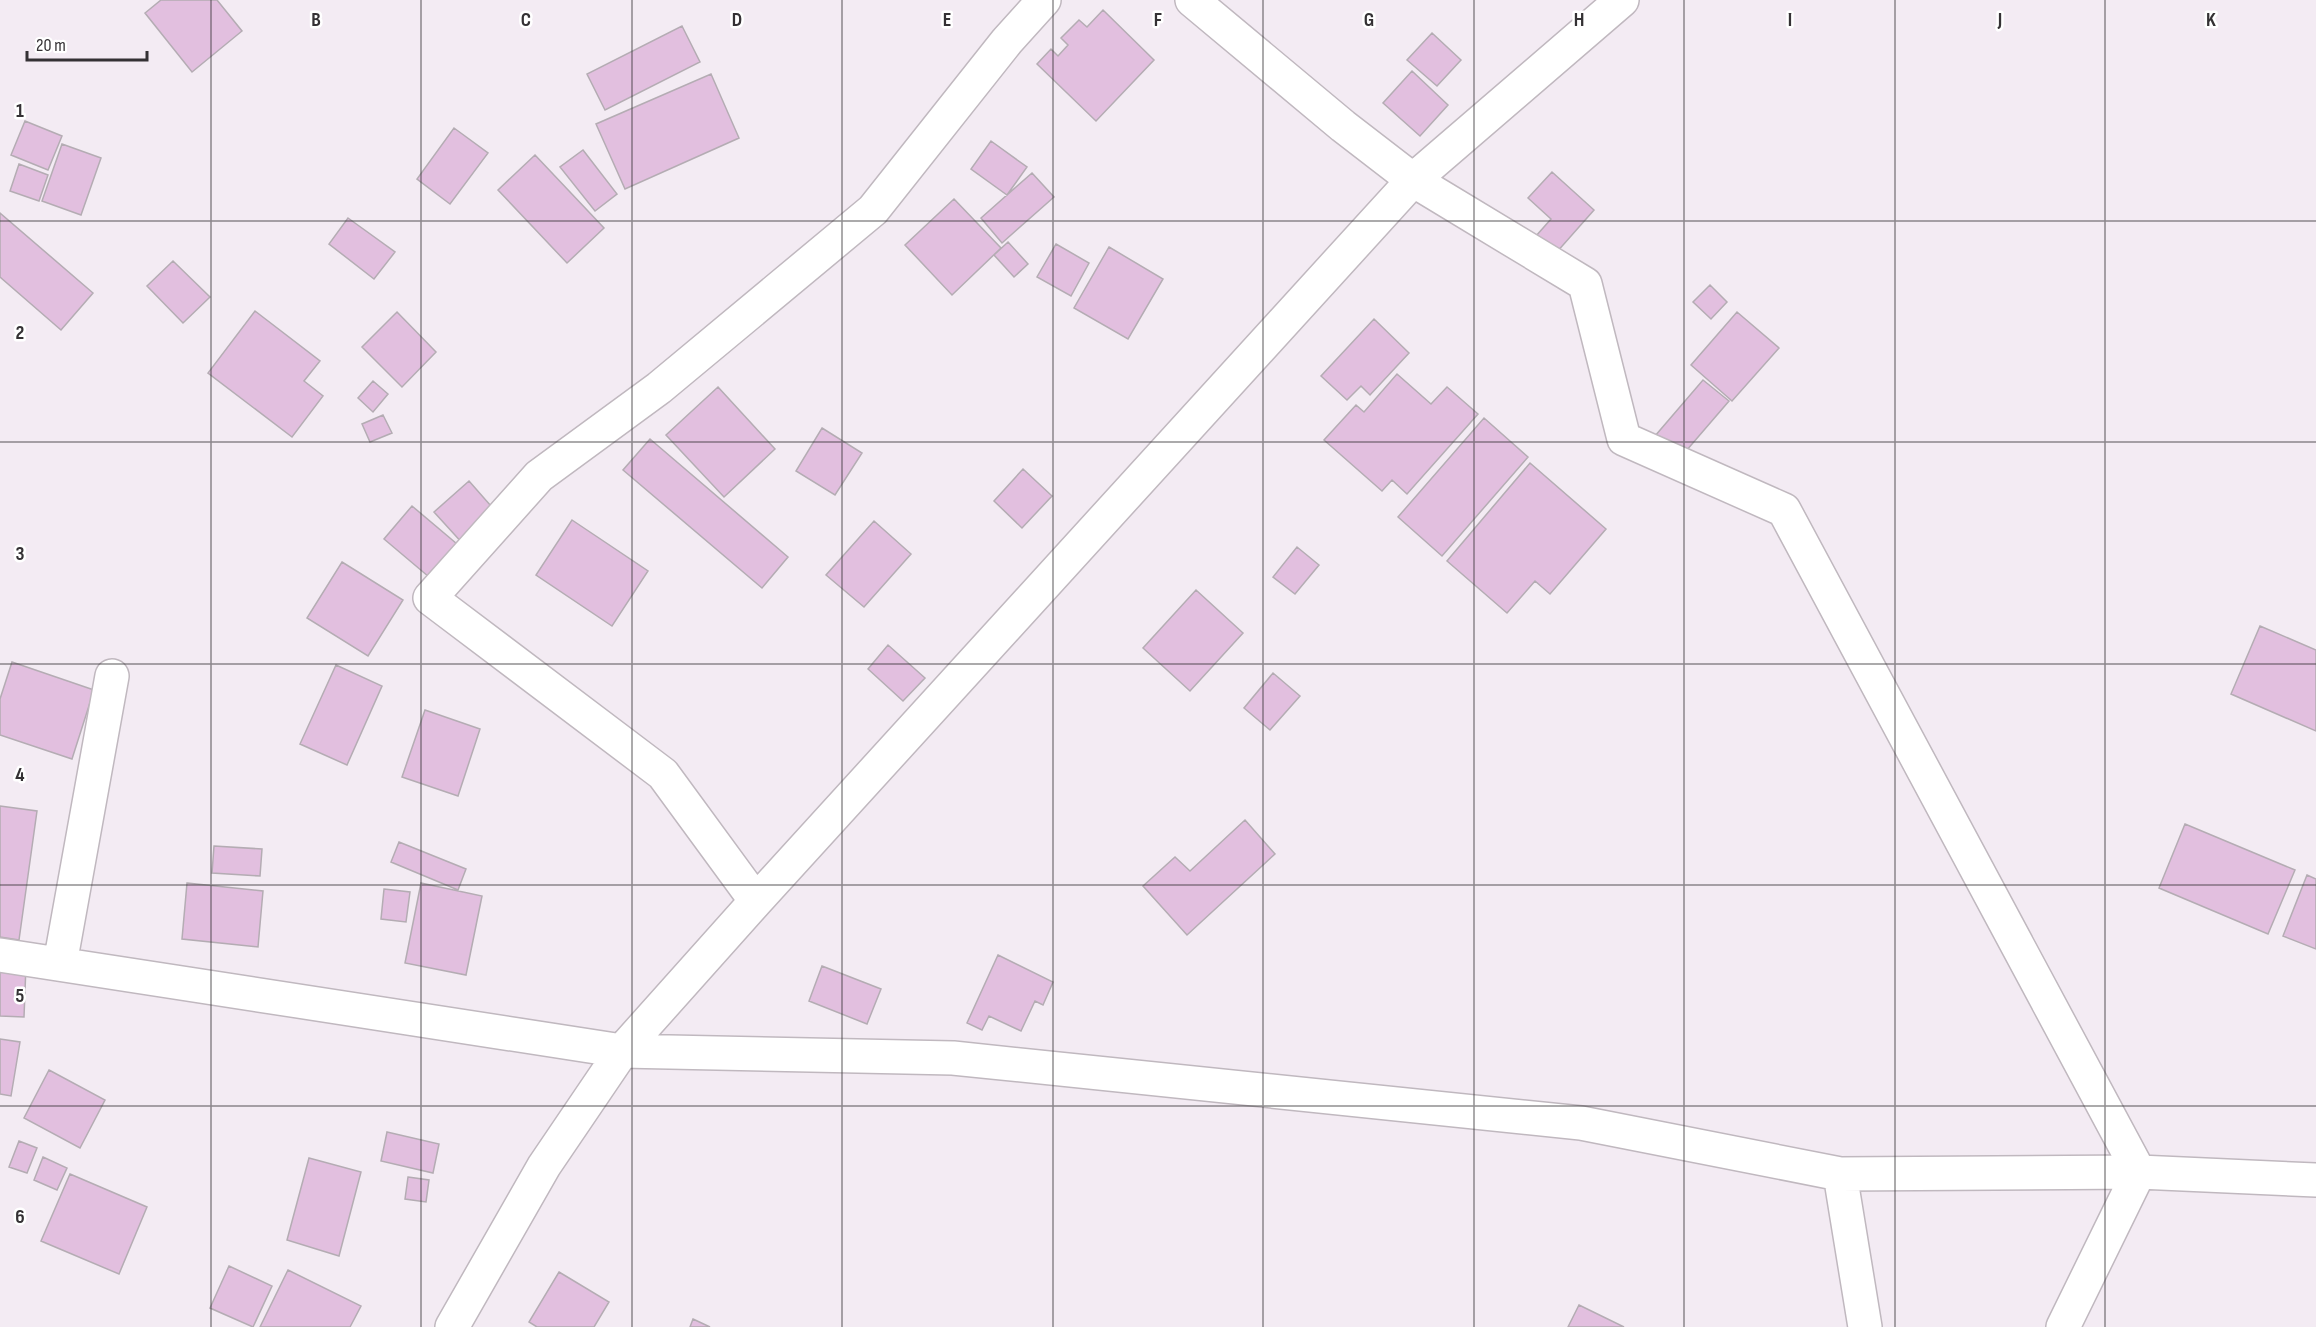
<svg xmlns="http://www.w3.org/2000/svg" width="2316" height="1327" viewBox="0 0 2316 1327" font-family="'Sofia Sans Condensed',sans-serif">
<rect width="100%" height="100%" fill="#f3ebf3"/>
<!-- building -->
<path fill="#e2bfdf" stroke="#b4acb3" stroke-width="1.5" d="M161,0H217L242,31L192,72L145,13Z
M1103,10L1154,60L1096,121L1037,64L1051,49L1058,56L1068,45L1061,38L1079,20L1087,27Z
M682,26L700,62L605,110L587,74Z
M1432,33L1461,60L1437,86L1407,60Z
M1412,71L1448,105L1420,136L1383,103Z
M711,74L739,138L625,189L596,124Z
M25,121L62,136L48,170L11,155Z
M454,128L488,153L450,204L417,179Z
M991,141L1027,167L1007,195L971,169Z
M62,144L101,158L81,215L42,201Z
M583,150L617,194L595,211L560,167Z
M535,155L604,228L567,263L498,190Z
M19,164L48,175L39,201L10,191Z
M1552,172L1594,210L1556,253L1536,236L1551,219L1528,198Z
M1032,173L1054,197L1002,243L981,218Z
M954,199L1001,248L952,295L905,245Z
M0,213L93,293L61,330L0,277Z
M348,218L395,252L374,279L329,244Z
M1008,242L1028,264L1014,277L994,255Z
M1056,244L1089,263L1071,296L1037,277Z
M1109,247L1163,279L1128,339L1074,308Z
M173,261L210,297L183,323L147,286Z
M1710,285L1727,302L1711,319L1693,302Z
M255,311L320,361L304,381L323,396L292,437L208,373Z
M397,312L436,352L402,387L362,347Z
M1737,312L1779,348L1732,401L1691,365Z
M1374,319L1409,353L1370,395L1361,386L1347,400L1321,376Z
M1397,374L1431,404L1447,387L1478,414L1407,494L1392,480L1382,491L1324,440L1356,405L1364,412Z
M1703,380L1729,401L1674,465L1649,443Z
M373,381L388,394L373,412L358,398Z
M718,387L775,449L724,497L666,435Z
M383,415L392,433L370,442L362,424Z
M1484,418L1528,457L1442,556L1398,517Z
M822,428L862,453L835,495L796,471Z
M650,439L788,557L762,588L623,470Z
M1530,463L1606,529L1550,594L1535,581L1507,613L1447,561Z
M1023,469L1052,496L1022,528L994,501Z
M469,481L498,514L464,545L434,512Z
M412,506L463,549L435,582L384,539Z
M572,520L648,571L612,626L536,575Z
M874,521L911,554L864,607L826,575Z
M1297,547L1319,565L1295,594L1273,577Z
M342,562L403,600L368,656L307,618Z
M1196,590L1243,633L1190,691L1143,648Z
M2260,626L2316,650V731L2231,694Z
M888,645L925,678L903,701L868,669Z
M12,662L94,690L72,759L0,735V699Z
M336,665L382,686L347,765L300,744Z
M1273,673L1300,696L1270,730L1244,708Z
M425,710L480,729L458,796L402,777Z
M0,806L37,811L19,940L0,937Z
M1245,820L1275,854L1187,935L1143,886L1175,857L1190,871Z
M2185,824L2295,870L2268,934L2159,888Z
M399,842L466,869L458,890L391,862Z
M214,846L262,849L260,876L212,873Z
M2307,875L2316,879V949L2283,936Z
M187,883L263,891L258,947L182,939Z
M421,883L482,896L466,975L405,963Z
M384,889L410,892L406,922L381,919Z
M998,955L1053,982L1043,1005L1035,1001L1021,1031L989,1016L982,1030L967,1023Z
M0,964L26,965L24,1017L0,1016Z
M822,966L881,989L867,1024L809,1001Z
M0,1039L20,1042L11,1096L0,1094Z
M49,1070L105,1100L80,1148L24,1118Z
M387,1132L439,1144L433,1173L381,1161Z
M19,1141L37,1148L27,1173L9,1167Z
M43,1157L67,1168L57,1190L34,1180Z
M309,1158L361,1172L339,1256L287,1240Z
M70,1174L147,1207L119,1274L41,1241Z
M408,1177L429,1180L426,1202L405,1199Z
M229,1266L272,1286L253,1327L210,1308Z
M288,1270L361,1306L350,1327H260Z
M559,1272L609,1302L594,1327H537L529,1322Z
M1579,1305L1624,1327H1568Z
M693,1319L710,1327H690Z"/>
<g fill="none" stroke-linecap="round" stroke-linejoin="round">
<defs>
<path id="street" d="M1192,0L1343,126L1413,180L1585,284L1624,439L1784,510L2139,1172L2063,1327
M756,901L663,774L430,598L539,476L659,388L873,210L1007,41L1044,0
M0,955L622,1051L953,1058L1581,1123L1840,1174L2139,1172L2316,1180
M60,964L112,676
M1840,1174L1865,1327
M452,1327L544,1166L622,1051L756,901L1413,180L1622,0"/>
</defs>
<!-- street casing -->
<use href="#street" stroke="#c0b8bf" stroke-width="36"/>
<!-- street -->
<use href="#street" stroke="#fff" stroke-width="33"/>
</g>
<!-- grid -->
<path fill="none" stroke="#343134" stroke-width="1.5" stroke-opacity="0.55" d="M211,0V1327M421,0V1327M632,0V1327M842,0V1327M1053,0V1327M1263,0V1327M1474,0V1327M1684,0V1327M1895,0V1327M2105,0V1327M0,221H2316M0,442H2316M0,664H2316M0,885H2316M0,1106H2316"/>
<g font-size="20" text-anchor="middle" font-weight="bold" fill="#343134" stroke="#fff" stroke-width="5" stroke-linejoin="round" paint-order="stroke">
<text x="316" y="26">B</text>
<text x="526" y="26">C</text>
<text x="737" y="26">D</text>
<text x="947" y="26">E</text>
<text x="1158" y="26">F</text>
<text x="1369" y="26">G</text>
<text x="1579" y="26">H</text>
<text x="1790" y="26">I</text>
<text x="2000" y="26">J</text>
<text x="2211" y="26">K</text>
<text x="20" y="117">1</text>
<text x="20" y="339">2</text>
<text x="20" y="560">3</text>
<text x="20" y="781">4</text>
<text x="20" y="1002">5</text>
<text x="20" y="1223">6</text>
</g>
<!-- scale -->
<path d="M27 51v9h120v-9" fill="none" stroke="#343134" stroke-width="3"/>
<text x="36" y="51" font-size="18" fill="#343134" stroke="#ffffff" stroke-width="4.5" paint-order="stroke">20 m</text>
</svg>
